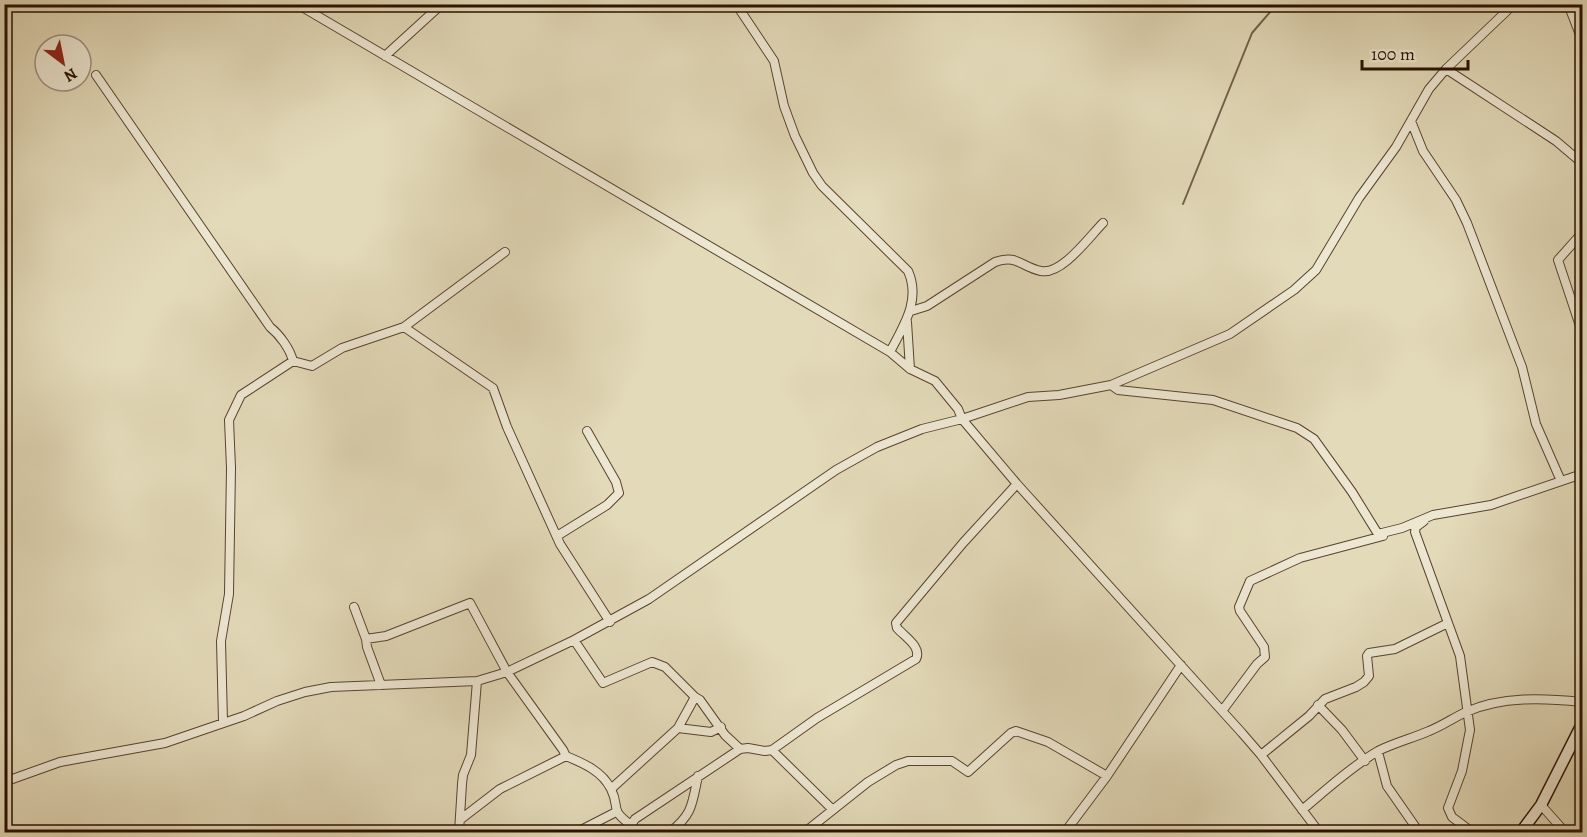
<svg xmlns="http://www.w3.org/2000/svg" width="1587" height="837" viewBox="0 0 1587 837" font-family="Alegreya,serif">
<rect width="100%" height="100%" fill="#e3dab9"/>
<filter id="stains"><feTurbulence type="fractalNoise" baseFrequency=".00333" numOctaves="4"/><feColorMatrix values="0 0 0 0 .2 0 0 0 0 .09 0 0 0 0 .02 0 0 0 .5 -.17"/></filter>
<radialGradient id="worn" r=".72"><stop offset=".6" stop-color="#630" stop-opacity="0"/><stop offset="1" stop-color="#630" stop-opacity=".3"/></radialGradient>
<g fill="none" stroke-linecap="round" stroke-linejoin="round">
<!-- stream -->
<path stroke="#73614a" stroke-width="2" d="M1183,204L1252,33L1277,4"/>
<defs>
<path id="street" d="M297,4L890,352L910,369L935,381L958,409L962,419L1017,484L1242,733L1261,755L1319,832
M736,4L774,61L784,106L795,136L813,173L822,186L908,271C921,300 904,325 890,352
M1568,4L1582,40
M385,56L442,4
M1446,69L1556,141L1582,163
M96,75L270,327C280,335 290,349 293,361
M1411,121L1423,151L1456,200L1467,223L1522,367L1536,424L1561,481
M1582,233L1558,260L1582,332
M911,311L927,306L995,262C1017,254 1021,267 1041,271C1062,275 1089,237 1103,223
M907,322L910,369
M404,327L493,388L507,427L560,544L610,622
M1111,385L1118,390L1213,400L1297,428L1314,439L1352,492L1378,534L1402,528L1433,515L1491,505L1582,474
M1424,521L1416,527L1415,532L1460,656L1470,730L1462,771L1448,808L1452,817L1472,832
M557,536L607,505L619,493L616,482L587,431
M354,607L366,639L367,647L381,685
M366,639L386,636L470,603L507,672L563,750L566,756C583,763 602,771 611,789C621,809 608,808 631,825
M574,640L603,683L652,662L665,667L695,697L700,700L725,735L740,749
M1318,705L1342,730L1365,761
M1222,711L1257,664L1265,657L1264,647L1240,611L1239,607L1250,581L1300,558L1383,536
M223,722L221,641L229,594L231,468L229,420L241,395L293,361L312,366L342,348L404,327L505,252
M678,728L711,732L721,727
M772,750L832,809
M1378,752L1387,786L1419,832
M1261,755L1309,716L1325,699L1356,687L1364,682L1369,676L1367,656L1369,653L1395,649L1448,623
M4,782L60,762L165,743L244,716L277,701L305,692L331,687L477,681L507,672L574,640L649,599L836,470L877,447L922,429L962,419L1028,397L1059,395L1111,385L1230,334L1294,290L1316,270L1359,198L1396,147L1429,89L1446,69L1514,4
M611,789L678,728L695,697
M1541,805L1565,832
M1302,810C1326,790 1351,767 1378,751C1394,743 1413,738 1429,731C1442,726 1453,718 1466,712C1502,696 1544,698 1582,702
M461,819L500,789L566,756
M459,832L462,784L463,775L471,755L477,681
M577,832L616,812
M631,832V825L635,819L740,749L748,748L765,751L772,750L817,718L916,659C922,647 905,637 897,628L896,623L963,543L1017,484
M670,832C693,814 692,804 698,776
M805,832L868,782L896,765L908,761H952L968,772L1011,733L1016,731L1048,742L1107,776
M1065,832L1107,776L1181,665"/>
<path id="secondary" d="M1521,832L1541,805L1582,724"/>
</defs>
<!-- street casing -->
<use href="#street" stroke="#58432f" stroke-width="10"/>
<!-- secondary casing -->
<use href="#secondary" stroke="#291101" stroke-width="13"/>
<!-- street -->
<use href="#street" stroke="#ede7d2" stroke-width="8"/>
<!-- secondary -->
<use href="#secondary" stroke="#ede7d2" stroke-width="10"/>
</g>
<!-- margin -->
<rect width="1587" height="837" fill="none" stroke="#e3dab9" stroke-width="24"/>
<rect x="6" y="6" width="1575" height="825" fill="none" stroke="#291101" stroke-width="3"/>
<rect x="12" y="12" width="1563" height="813" fill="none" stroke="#291101" stroke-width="1.5"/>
<!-- north arrow -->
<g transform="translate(63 63) rotate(148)"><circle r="28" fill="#ede7d2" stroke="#9f917e" stroke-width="1.5"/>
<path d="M0-4.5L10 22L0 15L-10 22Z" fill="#8f2418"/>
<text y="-9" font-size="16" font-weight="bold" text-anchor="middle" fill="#291101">N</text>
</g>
<!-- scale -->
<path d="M1362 60v9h106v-9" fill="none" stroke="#291101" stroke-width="3"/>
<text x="1371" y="60" font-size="18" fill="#291101" stroke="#ede7d2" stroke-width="4.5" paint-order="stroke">100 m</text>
<rect width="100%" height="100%" filter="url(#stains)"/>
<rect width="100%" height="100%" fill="url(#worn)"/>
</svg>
